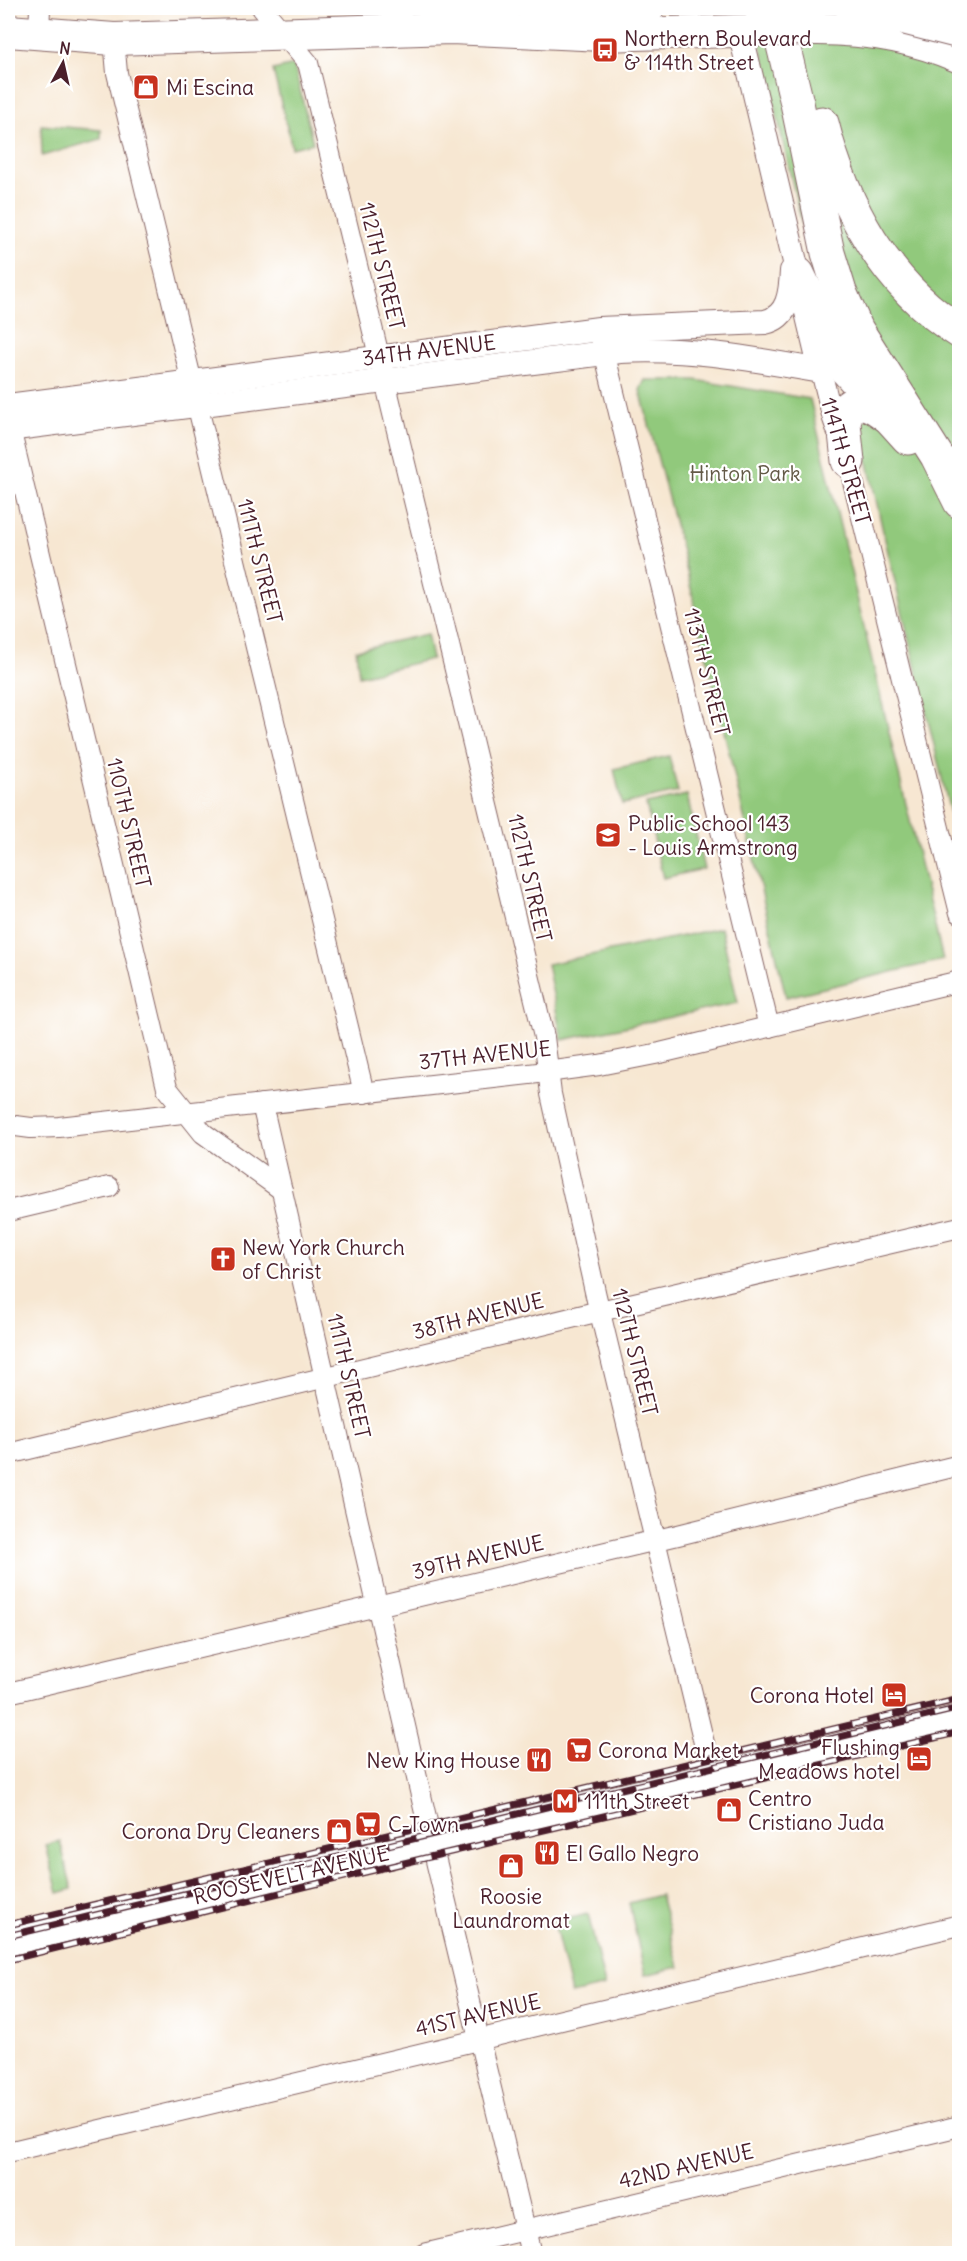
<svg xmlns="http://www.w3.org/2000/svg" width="967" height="2261" viewBox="0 0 967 2261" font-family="Delius,sans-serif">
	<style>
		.green { fill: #91c97c; stroke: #6e7454; stroke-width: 1.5 }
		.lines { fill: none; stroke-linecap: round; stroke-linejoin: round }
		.minor-casing { stroke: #876565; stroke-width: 22 }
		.tertiary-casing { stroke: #876565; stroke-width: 26 }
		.secondary-casing { stroke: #876565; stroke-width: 29 }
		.primary-casing { stroke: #876565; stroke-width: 34 }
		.motorway-casing { stroke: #876565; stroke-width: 35 }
		.minor { stroke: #fff; stroke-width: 20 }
		.tertiary { stroke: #fff; stroke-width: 24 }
		.secondary { stroke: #fff; stroke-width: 27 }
		.primary { stroke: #fff; stroke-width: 32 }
		.motorway { stroke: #fff; stroke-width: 33 }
		.rail-casing { stroke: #4a1f2b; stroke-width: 7 }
		.rail { stroke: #fff; stroke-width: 4.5; stroke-dasharray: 14; stroke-linecap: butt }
		.primary-bridge-casing { stroke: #876565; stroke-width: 34; stroke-linecap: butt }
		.motorway-bridge-casing { stroke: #876565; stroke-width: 35; stroke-linecap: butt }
		.primary-bridge { stroke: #fff; stroke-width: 32 }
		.motorway-bridge { stroke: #fff; stroke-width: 33 }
		.labels { text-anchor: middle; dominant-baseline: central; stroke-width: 4.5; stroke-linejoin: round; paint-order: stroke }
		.poi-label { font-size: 21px; fill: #4a1f2b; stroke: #fff; text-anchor: start }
		.street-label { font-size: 21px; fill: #4a1f2b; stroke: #fff }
		.park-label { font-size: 21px; fill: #635a47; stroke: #fff }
	</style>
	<rect width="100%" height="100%" fill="#fff"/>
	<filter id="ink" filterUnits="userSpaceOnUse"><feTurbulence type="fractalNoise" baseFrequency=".0167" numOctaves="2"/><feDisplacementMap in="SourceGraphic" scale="12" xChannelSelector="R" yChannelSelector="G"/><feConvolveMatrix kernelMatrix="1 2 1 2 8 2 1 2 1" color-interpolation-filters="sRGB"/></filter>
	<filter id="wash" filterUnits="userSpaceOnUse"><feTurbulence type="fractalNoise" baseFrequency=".008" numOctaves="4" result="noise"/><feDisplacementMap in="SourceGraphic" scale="24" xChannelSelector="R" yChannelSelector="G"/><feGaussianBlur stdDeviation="1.35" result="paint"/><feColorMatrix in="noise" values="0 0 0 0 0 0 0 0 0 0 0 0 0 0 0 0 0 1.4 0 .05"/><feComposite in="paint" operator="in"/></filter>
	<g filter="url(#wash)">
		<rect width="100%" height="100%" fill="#f7e7d2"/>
		<g class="green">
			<path d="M752 8H959V850L882 527 861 431 818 294Z"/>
			<path d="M294 65 313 143 292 148 273 70Z"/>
			<path d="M41 125 101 130V139L42 156Z"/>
			<path d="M645 380H695L810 399 943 960 786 997 684 559 640 390Z"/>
			<path d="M427 634 432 659 359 676 356 650Z"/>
			<path d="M669 756 678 792 622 804 614 769Z"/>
			<path d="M687 795 704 869 663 878 646 804Z"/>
			<path d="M721 928 738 1003 562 1040 547 964Z"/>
			<path d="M60 1841 72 1889 58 1893 46 1845Z"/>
			<path d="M660 1895 679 1967 645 1975 629 1903Z"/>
			<path d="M588 1914 605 1986 571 1994 554 1922Z"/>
		</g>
	</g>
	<g filter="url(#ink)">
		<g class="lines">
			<defs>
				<g id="minor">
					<path d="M262 8 308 63 544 1037 551 1094 596 1296 712 1776"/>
					<path d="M39 34 40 8"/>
					<path d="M114 39 117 73 364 1093"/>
					<path d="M601 339 769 1027"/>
					<path d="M821 371 833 419 848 461 960 913"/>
					<path d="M8 420 167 1088 203 1133 282 1190"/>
					<path d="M262 1104 437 1865 531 2254"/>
					<path d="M8 1125 31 1128 59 1127 547 1072 599 1065 660 1053 960 981"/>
					<path d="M8 1211 109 1187"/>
					<path d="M8 1454 600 1311 960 1227"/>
					<path d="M8 1693 678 1535 960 1465"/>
					<path d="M8 2152 960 1925"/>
					<path d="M424 2254 960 2126"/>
				</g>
				<g id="tertiary">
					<path d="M8 406 599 329 765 322C789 317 791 292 792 271"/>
					<path d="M8 429 620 351C690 347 753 359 821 371L740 31"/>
				</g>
				<path id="secondary" d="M8 1942 960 1718"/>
				<g id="primary">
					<path d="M535 17 648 8"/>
					<path d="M809 29C862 28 911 35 960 57"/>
					<path d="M8 31 114 39 451 28 603 35 767 30"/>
				</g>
				<g id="motorway">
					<path d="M774 8 797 103 828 253 840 292 857 330 937 456 960 502"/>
					<path d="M852 8 905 18"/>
					<path d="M942 8 960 51"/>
					<path d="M822 123C843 206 885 285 960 332"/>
					<path d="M798 274 842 365 908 438"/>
					<path d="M848 461 844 423 848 407C861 397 875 407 886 415"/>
				</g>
			</defs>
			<use href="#minor" class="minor-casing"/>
			<use href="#tertiary" class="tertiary-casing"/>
			<use href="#secondary" class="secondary-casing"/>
			<use href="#primary" class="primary-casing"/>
			<use href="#motorway" class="motorway-casing"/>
			<use href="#minor" class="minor"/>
			<use href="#tertiary" class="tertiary"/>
			<use href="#secondary" class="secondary"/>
			<use href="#primary" class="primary"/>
			<use href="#motorway" class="motorway"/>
			<defs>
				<g id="rail">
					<path d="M8 1925 960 1699"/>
					<path d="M8 1936 960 1708"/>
					<path d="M8 1960 332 1880 960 1732"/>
				</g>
			</defs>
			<use href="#rail" class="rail-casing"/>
			<use href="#rail" class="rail"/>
			<defs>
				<path id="primary-bridge" d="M767 30 809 29"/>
				<path id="motorway-bridge" d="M905 18 960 32"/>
			</defs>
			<use href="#primary-bridge" class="primary-bridge-casing"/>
			<use href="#motorway-bridge" class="motorway-bridge-casing"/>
			<use href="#primary-bridge" class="primary-bridge"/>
			<use href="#motorway-bridge" class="motorway-bridge"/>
		</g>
	</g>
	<defs>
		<symbol id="bus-square" viewBox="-11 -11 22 22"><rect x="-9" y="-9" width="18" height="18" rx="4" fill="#c8321e" stroke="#fff"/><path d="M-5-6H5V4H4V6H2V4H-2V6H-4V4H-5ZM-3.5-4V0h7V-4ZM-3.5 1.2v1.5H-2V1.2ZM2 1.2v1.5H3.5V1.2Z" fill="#fff"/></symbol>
		<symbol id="shop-square" viewBox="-11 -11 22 22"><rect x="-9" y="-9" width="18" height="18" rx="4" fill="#c8321e" stroke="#fff"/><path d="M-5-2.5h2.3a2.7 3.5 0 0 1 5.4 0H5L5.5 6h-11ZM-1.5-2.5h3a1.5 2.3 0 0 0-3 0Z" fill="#fff"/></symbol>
		<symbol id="school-square" viewBox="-11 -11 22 22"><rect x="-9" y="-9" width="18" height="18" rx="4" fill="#c8321e" stroke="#fff"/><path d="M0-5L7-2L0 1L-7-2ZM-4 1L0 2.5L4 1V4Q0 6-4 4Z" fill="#fff"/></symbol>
		<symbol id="church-square" viewBox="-11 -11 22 22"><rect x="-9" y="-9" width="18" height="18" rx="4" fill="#c8321e" stroke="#fff"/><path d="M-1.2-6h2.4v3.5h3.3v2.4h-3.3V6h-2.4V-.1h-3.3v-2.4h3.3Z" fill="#fff"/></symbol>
		<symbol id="hotel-square" viewBox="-11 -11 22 22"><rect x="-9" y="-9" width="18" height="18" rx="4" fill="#c8321e" stroke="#fff"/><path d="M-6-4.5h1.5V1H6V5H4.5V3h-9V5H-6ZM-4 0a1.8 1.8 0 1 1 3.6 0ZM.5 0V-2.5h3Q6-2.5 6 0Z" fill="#fff"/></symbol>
		<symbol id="supermarket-square" viewBox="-11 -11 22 22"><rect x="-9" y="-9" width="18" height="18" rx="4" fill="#c8321e" stroke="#fff"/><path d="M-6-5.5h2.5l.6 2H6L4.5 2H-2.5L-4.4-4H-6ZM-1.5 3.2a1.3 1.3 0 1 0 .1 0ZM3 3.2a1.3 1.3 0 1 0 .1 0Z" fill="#fff"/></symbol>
		<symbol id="restaurant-square" viewBox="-11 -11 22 22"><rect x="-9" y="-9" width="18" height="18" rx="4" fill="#c8321e" stroke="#fff"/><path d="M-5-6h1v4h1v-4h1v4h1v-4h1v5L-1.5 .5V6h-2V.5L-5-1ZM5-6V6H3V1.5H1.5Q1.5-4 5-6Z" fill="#fff"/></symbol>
		<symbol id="metro-square" viewBox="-11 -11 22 22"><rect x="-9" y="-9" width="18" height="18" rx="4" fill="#c8321e" stroke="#fff"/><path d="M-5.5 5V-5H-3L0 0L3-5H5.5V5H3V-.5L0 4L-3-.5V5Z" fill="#fff"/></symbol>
	</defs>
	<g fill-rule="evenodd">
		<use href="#bus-square" x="590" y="35" width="30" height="30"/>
		<use href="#shop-square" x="131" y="72" width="30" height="30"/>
		<use href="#school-square" x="593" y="820" width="30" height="30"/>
		<use href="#church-square" x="208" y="1244" width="30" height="30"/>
		<use href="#hotel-square" x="879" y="1680" width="30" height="30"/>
		<use href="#supermarket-square" x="564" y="1735" width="30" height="30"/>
		<use href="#hotel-square" x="904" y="1744" width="30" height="30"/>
		<use href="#restaurant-square" x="524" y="1745" width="30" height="30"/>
		<use href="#metro-square" x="550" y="1786" width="30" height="30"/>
		<use href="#shop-square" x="714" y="1795" width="30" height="30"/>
		<use href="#supermarket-square" x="353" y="1809" width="30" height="30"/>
		<use href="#shop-square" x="324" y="1816" width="30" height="30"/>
		<use href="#restaurant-square" x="532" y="1838" width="30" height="30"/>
		<use href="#shop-square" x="496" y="1851" width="30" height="30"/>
	</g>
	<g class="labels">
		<g class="poi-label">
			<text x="624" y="38">Northern Boulevard<tspan x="624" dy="24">&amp; 114th Street</tspan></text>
			<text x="166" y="87">Mi Escina</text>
			<text x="628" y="823">Public School 143<tspan x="628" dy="24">- Louis Armstrong</tspan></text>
			<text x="242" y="1247">New York Church<tspan x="242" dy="24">of Christ</tspan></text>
			<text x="874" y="1695" text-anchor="end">Corona Hotel</text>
			<text x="900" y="1747" text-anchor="end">Flushing<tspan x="900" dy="24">Meadows hotel</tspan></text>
			<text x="598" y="1750">Corona Market</text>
			<text x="520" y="1760" text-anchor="end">New King House</text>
			<text x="748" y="1798">Centro<tspan x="748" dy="24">Cristiano Juda</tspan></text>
			<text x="584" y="1801">111th Street</text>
			<text x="388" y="1824">C-Town</text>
			<text x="320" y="1831" text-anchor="end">Corona Dry Cleaners</text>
			<text x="566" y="1853">El Gallo Negro</text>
			<text x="511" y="1896" text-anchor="middle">Roosie<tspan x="511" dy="24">Laundromat</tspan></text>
		</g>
		<g class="street-label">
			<text transform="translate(382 266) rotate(76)">112TH STREET</text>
			<text transform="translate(429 350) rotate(-7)">34TH AVENUE</text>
			<text transform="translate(846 461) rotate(74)">114TH STREET</text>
			<text transform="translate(260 561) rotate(76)">111TH STREET</text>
			<text transform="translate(707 672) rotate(76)">113TH STREET</text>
			<text transform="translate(129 823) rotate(77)">110TH STREET</text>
			<text transform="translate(530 878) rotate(77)">112TH STREET</text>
			<text transform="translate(485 1055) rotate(-6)">37TH AVENUE</text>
			<text transform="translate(478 1316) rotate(-14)">38TH AVENUE</text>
			<text transform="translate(635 1352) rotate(76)">112TH STREET</text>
			<text transform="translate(349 1376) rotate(77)">111TH STREET</text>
			<text transform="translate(478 1557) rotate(-13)">39TH AVENUE</text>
			<text transform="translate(291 1875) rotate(-13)">ROOSEVELT AVENUE</text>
			<text transform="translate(478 2015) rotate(-13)">41ST AVENUE</text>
			<text transform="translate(686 2166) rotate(-13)">42ND AVENUE</text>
		</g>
		<g class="park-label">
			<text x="745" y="473">Hinton Park</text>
		</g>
	</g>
	<rect width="967" height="2261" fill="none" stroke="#fff" stroke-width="30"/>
	<g transform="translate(63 63) rotate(8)" stroke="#ffffff" stroke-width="4.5" paint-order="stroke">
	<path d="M0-4.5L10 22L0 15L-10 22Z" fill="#4a1f2b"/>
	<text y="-9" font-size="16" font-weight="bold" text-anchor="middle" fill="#4a1f2b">N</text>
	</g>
</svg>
